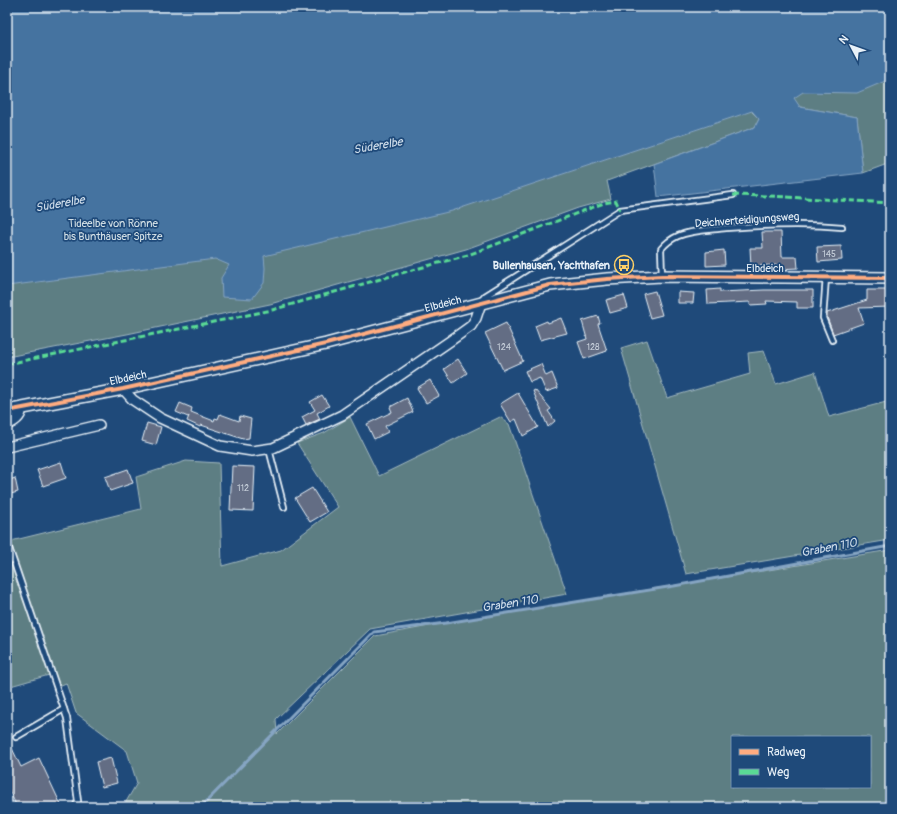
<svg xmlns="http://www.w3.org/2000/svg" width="897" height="814" viewBox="0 0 897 814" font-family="Pangolin,sans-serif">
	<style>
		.green { fill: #5d7e83; stroke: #a2b8be; fill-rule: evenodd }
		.water { fill: #4573a0; stroke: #86a5c3 }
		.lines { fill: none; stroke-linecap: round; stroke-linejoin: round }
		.stream { stroke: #86a5c3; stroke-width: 3 }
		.building { fill: #646d84; stroke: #e8f1f8 }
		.service-casing { stroke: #e8f1f8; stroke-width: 8 }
		.minor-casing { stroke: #e8f1f8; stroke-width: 12 }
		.tertiary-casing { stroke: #e8f1f8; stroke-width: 14 }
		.service { stroke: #1f4a7a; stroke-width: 4.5 }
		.minor { stroke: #1f4a7a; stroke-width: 9 }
		.tertiary { stroke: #1f4a7a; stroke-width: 11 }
		.quiet { stroke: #5adb95; stroke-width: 3; stroke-dasharray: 6 3; stroke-linecap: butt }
		.cycleway-casing { stroke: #1f4a7a; stroke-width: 6 }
		.cycleway { stroke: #ffac80; stroke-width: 4 }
		.labels { text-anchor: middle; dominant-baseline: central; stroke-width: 3.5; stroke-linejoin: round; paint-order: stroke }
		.number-label { font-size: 9px; fill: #c7d0db }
		.street-label { font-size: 11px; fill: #e8f1f8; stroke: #1f4a7a }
		.park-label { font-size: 11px; fill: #d3e0e6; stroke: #1f4a7a }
		.poi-label { font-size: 11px; font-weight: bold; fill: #e8f1f8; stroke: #1f4a7a; text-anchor: end }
		.water-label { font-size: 12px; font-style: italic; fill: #d0deeb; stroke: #1f4a7a }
	</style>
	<rect width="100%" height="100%" fill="#1f4a7a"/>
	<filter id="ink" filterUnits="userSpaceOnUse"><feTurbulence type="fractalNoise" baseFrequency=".025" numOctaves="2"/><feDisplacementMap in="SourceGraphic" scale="8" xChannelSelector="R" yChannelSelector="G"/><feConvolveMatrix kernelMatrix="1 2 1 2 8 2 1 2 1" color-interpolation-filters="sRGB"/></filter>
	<g filter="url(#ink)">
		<g class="green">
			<path d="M890 7V163L863 173 857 117 800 107 752 112 759 119 755 127 607 181 611 199 578 208 466 249 270 304 127 334 7 357V139Z"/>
			<path d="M647 340 667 398 750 374 748 353 764 351 776 384 815 372 829 417 890 401V540L686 574 621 348Z"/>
			<path d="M350 417 379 476 500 417 509 424 567 594 370 629 276 719 277 734 375 636 446 623 890 550V807H123L137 783 127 751 76 713 66 683 54 688 49 675 7 687V542L141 509 136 477 186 461 219 463 222 566 281 550 338 507 297 443 324 433ZM732 737H870V787H732Z"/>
		</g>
		<path class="water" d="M7 7H890V79L857 93 803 92 794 98 800 107 857 117 863 173 658 197 654 164 755 127 759 119 752 111 452 211 264 256 265 268 264 283 252 299 222 297 221 278 229 265 215 259 7 286Z"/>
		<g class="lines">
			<path class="stream" d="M201 807 374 632 446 623 674 586 890 546"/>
		</g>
		<g class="building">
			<path d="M762 232H781L782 257H797L798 268 779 269V265L751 266 750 248H763Z"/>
			<path d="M841 246 842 260 818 262 817 247Z"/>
			<path d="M724 250 725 265 706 266V252Z"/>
			<path d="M720 289V292L764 290H813V308H797V302L766 301 767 304 750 305V302L708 304 707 290Z"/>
			<path d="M867 290H890V307L859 308 864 323 833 334 827 317V313L867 300Z"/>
			<path d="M655 291 662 315 650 318 643 294Z"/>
			<path d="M678 292 694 293 693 303H678Z"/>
			<path d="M624 295 628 308 610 313 606 300Z"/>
			<path d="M598 316 600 323 598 324 607 351 584 359 578 342 587 339 582 321Z"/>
			<path d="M561 318 567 333 540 340 535 326 547 321 548 323Z"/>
			<path d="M506 323 523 361 503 370 485 333Z"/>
			<path d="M458 359 467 373 453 383 444 369Z"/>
			<path d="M541 364 546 376 552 373 558 388 546 392 540 378 530 382 525 371Z"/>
			<path d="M430 380 439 396 426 403 417 388Z"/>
			<path d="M535 390 551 409 548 411 555 421 548 427 533 391Z"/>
			<path d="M518 393 538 427 523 436 516 419 511 422 500 404Z"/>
			<path d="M322 395 329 406 317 413 320 419 306 425 302 417 315 410 310 402Z"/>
			<path d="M407 398 413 412 385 426 388 432 374 439 367 424 392 412 390 407Z"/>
			<path d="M180 403 192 408 191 412 214 421 215 418 218 419 220 414 239 421 240 416 251 419 249 438 243 439 201 425 200 427 187 421 189 416 188 417 176 412Z"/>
			<path d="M147 423 161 427 156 445 142 441Z"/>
			<path d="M61 462 66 478 43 486 37 470Z"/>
			<path d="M232 466 255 467 253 511 230 510Z"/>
			<path d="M128 469 133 483 110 491 105 477Z"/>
			<path d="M15 478 18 492 7 495V481Z"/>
			<path d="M312 488 327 512 310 522 295 498Z"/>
			<path d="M7 738 21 767 39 758 62 807H17L7 786Z"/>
			<path d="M111 758 117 783 102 787 96 762Z"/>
		</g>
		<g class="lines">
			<defs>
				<g id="service">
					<path d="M662 276 661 249C666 243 671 239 678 236 692 230 710 230 726 228 764 225 804 223 842 227"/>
					<path d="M826 277 823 318 832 340"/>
					<path d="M481 301 485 296 504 284 620 210 733 195"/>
					<path d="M269 449 284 507"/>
					<path d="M7 542 67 718 77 794 78 801 75 807"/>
					<path d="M16 737 64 709"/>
				</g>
				<g id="minor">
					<path d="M123 389 133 400 160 418 220 446 252 451 273 448 342 415 450 341 471 326 476 318 481 303"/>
					<path d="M7 425C14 422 22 417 21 409"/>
					<path d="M7 447 99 425"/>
				</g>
				<path id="tertiary" d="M7 411 123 389 326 344 550 285 607 279 662 276 890 278"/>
			</defs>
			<use href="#service" class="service-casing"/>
			<use href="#minor" class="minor-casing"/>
			<use href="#tertiary" class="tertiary-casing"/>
			<use href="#service" class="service"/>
			<use href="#minor" class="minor"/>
			<use href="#tertiary" class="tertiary"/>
			<g class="quiet">
				<path d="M733 195 769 196 890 203"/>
				<path d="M7 364 272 310 405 272 468 255 604 203 616 201 620 210"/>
			</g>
			<defs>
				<path id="cycleway" d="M7 411 123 389 326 344 550 285 607 279 662 276 890 278"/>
			</defs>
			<use href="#cycleway" class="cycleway-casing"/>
			<use href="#cycleway" class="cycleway"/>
		</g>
	</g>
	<defs>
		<symbol id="bus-ring" viewBox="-11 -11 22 22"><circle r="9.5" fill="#1f4a7a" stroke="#ffd166" stroke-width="1.5"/><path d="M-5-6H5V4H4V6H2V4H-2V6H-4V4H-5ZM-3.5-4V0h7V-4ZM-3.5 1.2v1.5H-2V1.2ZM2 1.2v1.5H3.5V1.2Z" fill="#ffd166"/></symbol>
	</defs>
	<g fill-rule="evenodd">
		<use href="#bus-ring" x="613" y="254" width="22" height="22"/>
	</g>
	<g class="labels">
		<g class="number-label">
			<text x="829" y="254">145</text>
			<text x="504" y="347">124</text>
			<text x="593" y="347">128</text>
			<text x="243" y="488">112</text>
		</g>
		<g class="street-label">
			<text transform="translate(747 220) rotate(-4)">Deichverteidigungsweg</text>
			<text x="765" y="268">Elbdeich</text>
			<text transform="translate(443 304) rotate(-15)">Elbdeich</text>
			<text transform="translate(128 378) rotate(-12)">Elbdeich</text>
		</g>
		<g class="park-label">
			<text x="113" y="223">Tideelbe von Rönne<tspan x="113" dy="13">bis Bunthäuser Spitze</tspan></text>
		</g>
		<g class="poi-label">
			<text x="610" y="265">Bullenhausen, Yachthafen</text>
		</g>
		<g class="water-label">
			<text transform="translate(378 146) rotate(-10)">Süderelbe</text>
			<text transform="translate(60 204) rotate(-10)">Süderelbe</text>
			<text transform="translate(829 548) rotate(-11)">Graben 110</text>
			<text transform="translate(510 604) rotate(-9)">Graben 110</text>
		</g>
	</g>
	<rect width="897" height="814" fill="none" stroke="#1f4a7a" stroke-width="24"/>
	<rect x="12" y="12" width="873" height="790" fill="none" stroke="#e8f1f8" stroke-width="1.5" filter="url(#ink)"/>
	<rect x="731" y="736" width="140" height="52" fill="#1f4a7a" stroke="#6f8dac"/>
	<rect x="739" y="749" width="20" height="6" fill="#ffac80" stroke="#6f8dac"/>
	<text x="767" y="756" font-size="12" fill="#e8f1f8">Radweg</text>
	<rect x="739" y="769" width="20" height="6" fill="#5adb95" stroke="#6f8dac"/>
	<text x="767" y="776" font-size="12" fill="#e8f1f8">Weg</text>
	<g transform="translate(851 46) rotate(311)" stroke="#1f4a7a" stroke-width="3" paint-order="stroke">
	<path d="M0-3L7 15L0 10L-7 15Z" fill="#e8f1f8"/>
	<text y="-6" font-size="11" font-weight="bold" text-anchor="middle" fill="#e8f1f8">N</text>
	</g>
</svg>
